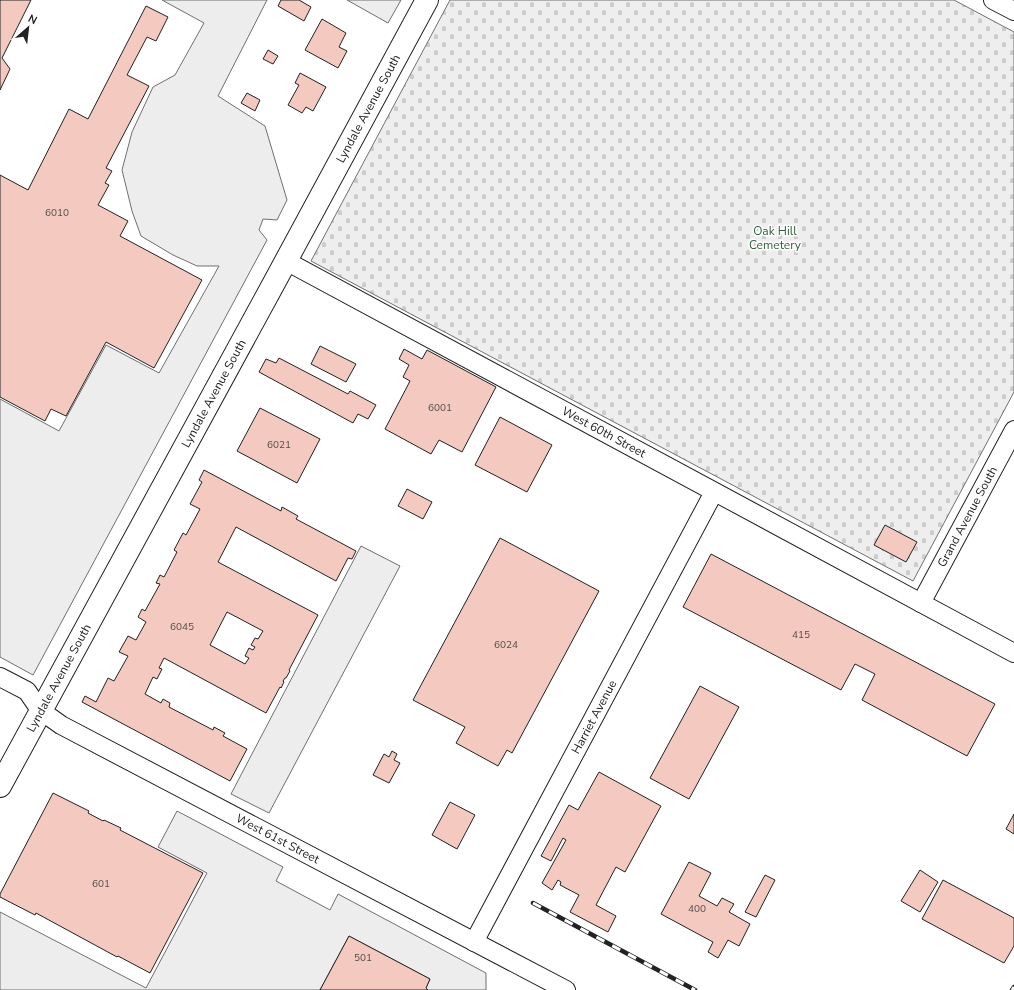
<svg xmlns="http://www.w3.org/2000/svg" width="1014" height="990" viewBox="0 0 1014 990" font-family="'Nunito Sans',sans-serif">
	<style>
		.cemetery { fill: url(#cemetery-stones); stroke: #6f6f6f }
		.parking { fill: #ededed; stroke: #6f6f6f }
		.building { fill: #f3c9c0; stroke: #222; fill-rule: evenodd }
		.lines { fill: none; stroke-linecap: round; stroke-linejoin: round }
		.minor-casing { stroke: #222; stroke-width: 20 }
		.major-casing { stroke: #222; stroke-width: 24 }
		.minor { stroke: #fff; stroke-width: 18 }
		.major { stroke: #fff; stroke-width: 22 }
		.rail-casing { stroke: #222; stroke-width: 4.5 }
		.rail { stroke: #fff; stroke-width: 3; stroke-dasharray: 9; stroke-linecap: butt }
		.labels { text-anchor: middle; dominant-baseline: central; stroke-width: 3; stroke-linejoin: round; paint-order: stroke }
		.number-label { font-size: 10px; fill: #564c4a }
		.street-label { font-size: 12px; fill: #222; stroke: #fff }
		.park-label { font-size: 12px; fill: #2f5e38; stroke: #fff }
	</style>
	<defs>
		<pattern id="cemetery-stones" width="16" height="16" patternUnits="userSpaceOnUse"><rect width="16" height="16" fill="#eee"/><path d="M2 7V4a2 2 0 0 1 4 0v3zM10 15v-3a2 2 0 0 1 4 0v3z" fill="#ccc"/></pattern>
	</defs>
	<rect width="100%" height="100%" fill="#fff"/>
	<path class="cemetery" d="M450 0H954L1014 32V392L913 581 311 261Z"/>
	<g class="parking">
		<path d="M162 0H267L218 96 265 126 287 200 277 220 263 219 259 230 267 240 33 675 0 657V399L59 431 106 345 159 373 219 266H197L173 255 141 236 132 211 122 170 132 132 153 87 175 75 204 23Z"/>
		<path d="M347 0H401L388 23Z"/>
		<path d="M361 546 400 566 269 813 231 794Z"/>
		<path d="M177 811 283 867 276 881 330 910 338 894 486 973V990H428L426 988 430 979 349 936 320 990H0V912L146 988 207 873 158 847Z"/>
	</g>
	<g class="building">
		<path d="M0 0H31L2 58 10 69 0 90Z"/>
		<path d="M281 0H299L311 7 304 21 278 6Z"/>
		<path d="M146 6 168 17 156 41 147 37 127 75 149 86 106 168 112 171 105 183 109 185 98 205 128 221 120 236 202 280 154 368 106 342 66 416 51 409 45 421 0 397V175L28 190 69 109 88 119Z"/>
		<path d="M322 19 346 33 339 47 347 51 338 68 305 50Z"/>
		<path d="M268 50 278 56 273 64 263 59Z"/>
		<path d="M300 73 326 87 313 111 306 107 302 113 288 105 299 85 295 83Z"/>
		<path d="M247 93 260 100 255 111 241 103Z"/>
		<path d="M320 346 356 364 346 382 311 364Z"/>
		<path d="M404 349 422 359 427 350 496 387 462 452 439 440 431 454 385 429 410 381 403 377 409 365 399 359Z"/>
		<path d="M279 358 348 394 350 391 376 405 368 419 358 414 353 423 259 372 266 359 276 363Z"/>
		<path d="M260 408 320 439 297 483 237 451Z"/>
		<path d="M500 417 552 445 527 492 475 465Z"/>
		<path d="M204 470 281 511 282 507 298 516 296 519 356 551 352 559 348 558 336 581 236 527 218 562 318 615 289 670 290 671 286 678H285L283 681 284 682 281 688 280 687 266 713 164 658 159 668 162 669 157 679 153 677 145 694 161 703 163 699 170 703 169 707 213 730 214 727 225 733 223 736 247 749 230 781 82 702 85 696 96 702 108 678 114 681 128 656 119 652 128 636 136 640 146 622 138 617 142 609 145 611 160 584 156 583 160 575 164 577 177 552 174 550 183 533 186 535 200 509 190 504 202 482 199 480ZM227 612 263 631 258 639 255 638 251 645 255 647 253 650 249 648 245 656 249 658 245 664 210 645Z"/>
		<path d="M407 489 432 502 423 519 398 506Z"/>
		<path d="M885 525 917 542 906 562 874 545Z"/>
		<path d="M500 538 599 591 512 753 507 750 498 766 456 743 465 727 413 700Z"/>
		<path d="M711 554 995 704 967 756 862 700 875 674 855 664 841 690 683 607Z"/>
		<path d="M700 686 739 707 689 799 650 778Z"/>
		<path d="M392 751 397 754 394 760 400 763 389 783 373 775 384 754 389 757Z"/>
		<path d="M599 772 661 806 625 872 616 867 596 905 616 916 608 932 570 912 579 895 560 885 561 882 558 880 552 890 542 883 566 840 563 838 551 861 541 856 569 805 578 810Z"/>
		<path d="M53 793 89 811 88 813 103 821 104 820 121 828 120 830 203 873 150 973 118 956 117 957 36 913 35 915 0 897V894Z"/>
		<path d="M450 802 475 815 457 849 432 835Z"/>
		<path d="M1014 814V834L1006 829Z"/>
		<path d="M689 862 711 873 699 896 717 906 722 898 734 904 729 912 750 924 739 946 728 940 718 958 708 952 713 942 661 914Z"/>
		<path d="M920 870 938 882 920 912 901 901Z"/>
		<path d="M765 875 775 880 756 917 745 912Z"/>
		<path d="M943 880 1014 918V946L1004 963 922 919Z"/>
		<path d="M349 936 430 979 426 988 428 990H320Z"/>
	</g>
	<g class="lines">
		<defs>
			<g id="minor">
				<path d="M993 0 1014 11"/>
				<path id="s1" d="M286 261 1014 653"/>
				<path id="s2" d="M921 603 1014 430"/>
				<path id="s3" d="M0 677 27 691 40 710 61 725 566 990"/>
				<path id="s4" d="M474 942 714 492"/>
			</g>
			<g id="major">
				<path id="s5" d="M0 786 274 283 427 0"/>
			</g>
		</defs>
		<use href="#minor" class="minor-casing"/>
		<use href="#major" class="major-casing"/>
		<use href="#minor" class="minor"/>
		<use href="#major" class="major"/>
		<defs>
			<g id="rail">
				<path d="M533 903 695 990"/>
				<path d="M1012 990 1014 987"/>
			</g>
		</defs>
		<use href="#rail" class="rail-casing"/>
		<use href="#rail" class="rail"/>
	</g>
	<g class="labels">
		<g class="number-label">
			<text x="57" y="213">6010</text>
			<text x="440" y="408">6001</text>
			<text x="279" y="445">6021</text>
			<text x="182" y="627">6045</text>
			<text x="801" y="635">415</text>
			<text x="506" y="645">6024</text>
			<text x="101" y="884">601</text>
			<text x="697" y="909">400</text>
			<text x="363" y="958">501</text>
		</g>
		<g class="street-label">
			<text stroke="none"><textPath href="#s5" startOffset="771">Lyndale Avenue South</textPath></text>
			<text stroke="none"><textPath href="#s5" startOffset="447">Lyndale Avenue South</textPath></text>
			<text stroke="none"><textPath href="#s1" startOffset="361">West 60th Street</textPath></text>
			<text stroke="none"><textPath href="#s2" startOffset="98">Grand Avenue South</textPath></text>
			<text stroke="none"><textPath href="#s5" startOffset="123">Lyndale Avenue South</textPath></text>
			<text stroke="none"><textPath href="#s4" startOffset="255">Harriet Avenue</textPath></text>
			<text stroke="none"><textPath href="#s3" startOffset="324">West 61st Street</textPath></text>
		</g>
		<g class="park-label">
			<text x="775" y="231">Oak Hill<tspan x="775" dy="14">Cemetery</tspan></text>
		</g>
	</g>
	<g transform="translate(28 28) rotate(28)" stroke="#ffffff" stroke-width="3" paint-order="stroke">
	<path d="M0-3L7 15L0 10L-7 15Z" fill="#222222"/>
	<text y="-6" font-size="11" font-weight="bold" text-anchor="middle" fill="#222222">N</text>
	</g>
</svg>
